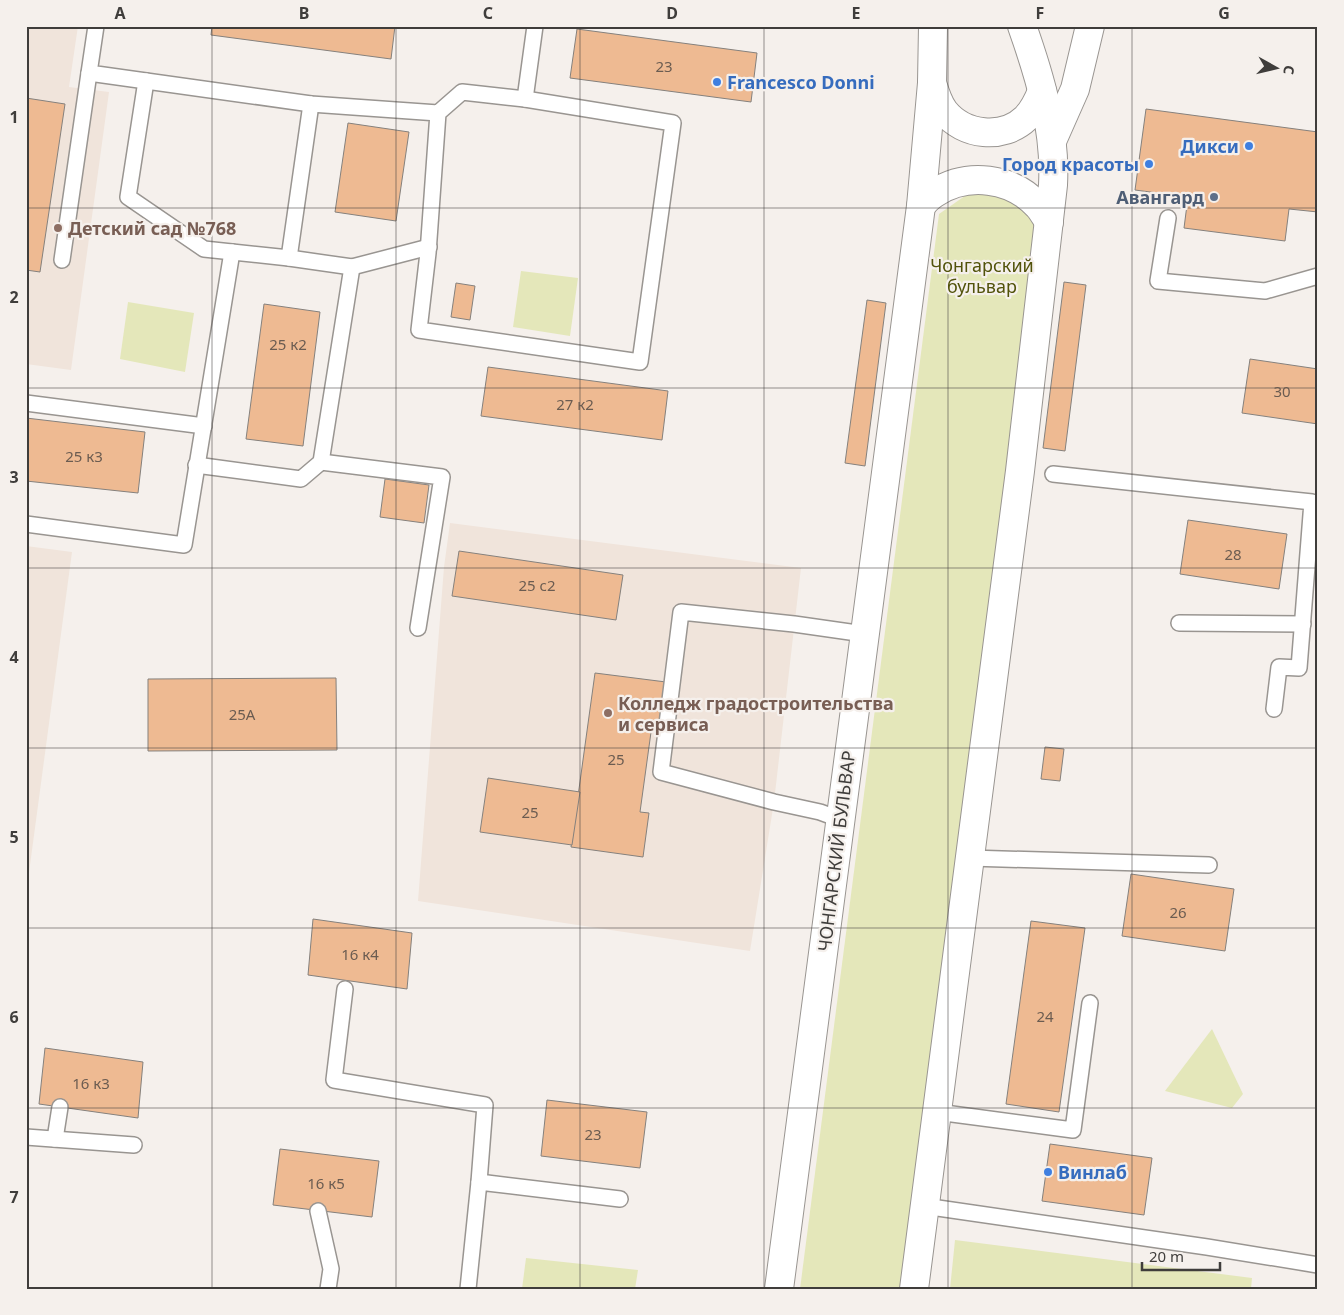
<svg xmlns="http://www.w3.org/2000/svg" width="1344" height="1315" viewBox="0 0 1344 1315" font-family="'Noto Sans',sans-serif">
	<style>
		.built { fill: #f0e4db }
		.green { fill: #e4e7ba }
		.building { fill: #eeba92; stroke: #85817d }
		.lines { fill: none; stroke-linecap: round; stroke-linejoin: round }
		.service-casing { stroke: #999591; stroke-width: 18 }
		.minor-casing { stroke: #999591; stroke-width: 30 }
		.tertiary-casing { stroke: #999591; stroke-width: 30 }
		.secondary-casing { stroke: #999591; stroke-width: 30 }
		.service { stroke: #fff; stroke-width: 15 }
		.minor { stroke: #fff; stroke-width: 28 }
		.tertiary { stroke: #fff; stroke-width: 28 }
		.secondary { stroke: #fff; stroke-width: 28 }
		.grid { fill: none; stroke: #3f3d3b; stroke-width: 1; stroke-opacity: 0.55 }
		.shop-dot { fill: #3f7fe0; stroke: #f5f0ec; stroke-width: 2 }
		.service-dot { fill: #5c6f8a; stroke: #f5f0ec; stroke-width: 2 }
		.education-dot { fill: #8d6e63; stroke: #f5f0ec; stroke-width: 2 }
		.labels { text-anchor: middle; dominant-baseline: central; stroke-width: 4.5; stroke-linejoin: round; paint-order: stroke }
		.number-label { font-size: 15px; fill: #6b5c51 }
		.shop-label { font-size: 18px; font-weight: bold; fill: #366cbe; stroke: #f5f0ec; text-anchor: start }
		.service-label { font-size: 18px; font-weight: bold; fill: #4e5e75; stroke: #f5f0ec; text-anchor: end }
		.education-label { font-size: 18px; font-weight: bold; fill: #785e54; stroke: #f5f0ec; text-anchor: start }
		.park-label { font-size: 18px; fill: #52530b; stroke: #f5f0ec }
		.street-label { font-size: 18px; fill: #3f3d3b; stroke: #f5f0ec }
		.neatline { fill: none; stroke: #3f3d3b; stroke-width: 2 }
		.grid-label { font-size: 16px; text-anchor: middle; font-weight: bold; fill: #3f3d3b }
	</style>
	<rect width="100%" height="100%" fill="#f5f0ec"/>
	<g class="built">
		<path d="M26 26H78L69 87 109 92 71 370 26 364Z"/>
		<path d="M450 523 801 568 774 802 750 951 418 901 444 567Z"/>
		<path d="M26 546 72 552 26 895Z"/>
	</g>
	<g class="green">
		<path d="M972 191 1015 197 1041 227 902 1289H800L939 214Z"/>
		<path d="M521 271 578 278 570 336 513 327Z"/>
		<path d="M128 302 194 313 185 372 120 359Z"/>
		<path d="M1212 1029 1243 1094 1232 1108 1165 1091Z"/>
		<path d="M955 1240 1252 1278 1251 1289H950Z"/>
		<path d="M526 1258 638 1270 635 1289H522Z"/>
	</g>
	<g class="building">
		<path d="M212 26H395L391 59 211 35Z"/>
		<path d="M577 29 757 53 751 102 570 78Z"/>
		<path d="M26 98 65 104 40 272 26 270Z"/>
		<path d="M1146 109 1318 132V212L1289 209 1285 241 1184 228 1188 197 1135 190Z"/>
		<path d="M348 123 409 132 396 221 335 212Z"/>
		<path d="M1064 282 1086 285 1065 451 1043 448Z"/>
		<path d="M456 283 475 286 470 320 451 317Z"/>
		<path d="M867 300 886 303 865 466 845 463Z"/>
		<path d="M264 304 320 312 303 446 246 439Z"/>
		<path d="M1250 359 1318 369V424L1242 413Z"/>
		<path d="M488 367 668 391 662 440 481 416Z"/>
		<path d="M26 418 145 432 138 493 26 481Z"/>
		<path d="M385 479 429 485 424 523 380 517Z"/>
		<path d="M1188 520 1287 534 1279 589 1180 574Z"/>
		<path d="M459 551 623 575 616 620 452 596Z"/>
		<path d="M595 673 666 682 660 726 652 725 640 812 649 813 643 857 571 847Z"/>
		<path d="M336 678 337 750 148 751V679Z"/>
		<path d="M1045 747 1064 749 1060 781 1041 779Z"/>
		<path d="M488 778 580 792 572 845 480 832Z"/>
		<path d="M1131 874 1234 889 1225 951 1122 936Z"/>
		<path d="M313 919 412 933 407 989 308 975Z"/>
		<path d="M1031 921 1085 928 1059 1112 1006 1104Z"/>
		<path d="M45 1048 143 1062 138 1118 39 1104Z"/>
		<path d="M547 1100 647 1112 640 1168 541 1156Z"/>
		<path d="M1050 1144 1152 1158 1144 1215 1042 1201Z"/>
		<path d="M280 1149 379 1161 372 1217 273 1205Z"/>
	</g>
	<g class="lines">
		<defs>
			<g id="service">
				<path d="M96 26 89 73 311 104 438 113 462 92 525 99 673 123 640 362 419 330 428 253 438 113"/>
				<path d="M146 81 128 197 204 249 289 258 311 104"/>
				<path d="M525 99 535 26"/>
				<path d="M1168 218 1158 281 1265 291 1318 276"/>
				<path d="M62 260 89 73"/>
				<path d="M352 267 429 247"/>
				<path d="M26 403 204 426"/>
				<path d="M321 462 442 477 418 628"/>
				<path d="M196 465 301 479 321 462 352 267 289 258"/>
				<path d="M1053 474 1312 502 1299 668 1279 667 1274 709"/>
				<path d="M26 524 184 545 232 252"/>
				<path d="M1179 623 1303 624"/>
				<path d="M839 819 820 812 774 802 661 772 681 612 794 624 864 634"/>
				<path d="M970 858 1209 865"/>
				<path d="M345 989 334 1080 485 1105 479 1182"/>
				<path d="M937 1112 1073 1130 1090 1003"/>
				<path d="M26 1137 134 1145"/>
				<path d="M55 1139 60 1107"/>
				<path d="M924 1206 1207 1247 1318 1265"/>
				<path d="M318 1211 331 1269 328 1289"/>
				<path d="M468 1289 479 1182 620 1199"/>
			</g>
			<g id="minor">
				<path d="M932 83C935 93 938 103 944 111 964 136 1003 140 1026 118 1034 110 1038 101 1042 91"/>
				<path d="M921 206C925 201 930 196 935 193 967 172 1012 177 1038 206 1042 210 1045 216 1049 222"/>
			</g>
			<path id="tertiary" d="M1052 141 1075 89 1090 26"/>
			<g id="secondary">
				<path d="M779 1289 921 206 932 83 933 26"/>
				<path d="M914 1289 1020 471 1053 185C1056 130 1040 77 1022 26"/>
			</g>
		</defs>
		<use href="#service" class="service-casing"/>
		<use href="#minor" class="minor-casing"/>
		<use href="#tertiary" class="tertiary-casing"/>
		<use href="#secondary" class="secondary-casing"/>
		<use href="#service" class="service"/>
		<use href="#minor" class="minor"/>
		<use href="#tertiary" class="tertiary"/>
		<use href="#secondary" class="secondary"/>
	</g>
	<path class="grid" d="M212 26V1289M396 26V1289M580 26V1289M764 26V1289M948 26V1289M1132 26V1289M26 208H1318M26 388H1318M26 568H1318M26 748H1318M26 928H1318M26 1108H1318"/>
	<g class="shop-dot">
		<circle cx="717" cy="82" r="5"/>
		<circle cx="1249" cy="146" r="5"/>
		<circle cx="1149" cy="164" r="5"/>
		<circle cx="1048" cy="1172" r="5"/>
	</g>
	<circle class="service-dot" cx="1214" cy="197" r="5"/>
	<g class="education-dot">
		<circle cx="58" cy="228" r="5"/>
		<circle cx="608" cy="713" r="5"/>
	</g>
	<g class="labels">
		<g class="number-label">
			<text x="664" y="66">23</text>
			<text x="288" y="344">25 к2</text>
			<text x="1282" y="391">30</text>
			<text x="575" y="404">27 к2</text>
			<text x="84" y="456">25 к3</text>
			<text x="1233" y="554">28</text>
			<text x="537" y="585">25 с2</text>
			<text x="242" y="714">25А</text>
			<text x="616" y="759">25</text>
			<text x="530" y="812">25</text>
			<text x="1178" y="912">26</text>
			<text x="360" y="954">16 к4</text>
			<text x="1045" y="1016">24</text>
			<text x="91" y="1083">16 к3</text>
			<text x="593" y="1134">23</text>
			<text x="326" y="1183">16 к5</text>
		</g>
		<g class="shop-label">
			<text x="727" y="82">Francesco Donni</text>
			<text x="1239" y="146" text-anchor="end">Дикси</text>
			<text x="1139" y="164" text-anchor="end">Город красоты</text>
			<text x="1058" y="1172">Винлаб</text>
		</g>
		<g class="service-label">
			<text x="1204" y="197">Авангард</text>
		</g>
		<g class="education-label">
			<text x="68" y="228">Детский сад №768</text>
			<text x="618" y="703">Колледж градостроительства<tspan x="618" dy="21">и сервиса</tspan></text>
		</g>
		<g class="park-label">
			<text x="982" y="265">Чонгарский<tspan x="982" dy="21">бульвар</tspan></text>
		</g>
		<g class="street-label">
			<text transform="translate(836 851) rotate(-83)">ЧОНГАРСКИЙ БУЛЬВАР</text>
		</g>
	</g>
	<rect width="1344" height="1315" fill="none" stroke="#f5f0ec" stroke-width="55"/>
	<g transform="translate(1276 68) rotate(98)" stroke="#f5f0ec" stroke-width="4" paint-order="stroke">
	<path d="M0-4L9 19L0 12L-9 19Z" fill="#3f3d3b"/>
	<text y="-8" font-size="14" font-weight="bold" text-anchor="middle" fill="#3f3d3b">С</text>
	</g>
	<path d="M1142 1262v8h78v-8" fill="none" stroke="#3f3d3b" stroke-width="2.5"/>
	<text x="1149" y="1262" font-size="15" fill="#3f3d3b" stroke="#f5f0ec" stroke-width="4" paint-order="stroke">20 m</text>
	<rect x="28" y="28" width="1288" height="1260" class="neatline"/>
	<g class="grid-label">
		<text x="120" y="19">A</text>
		<text x="304" y="19">B</text>
		<text x="488" y="19">C</text>
		<text x="672" y="19">D</text>
		<text x="856" y="19">E</text>
		<text x="1040" y="19">F</text>
		<text x="1224" y="19">G</text>
		<text x="14" y="123">1</text>
		<text x="14" y="303">2</text>
		<text x="14" y="483">3</text>
		<text x="14" y="663">4</text>
		<text x="14" y="843">5</text>
		<text x="14" y="1023">6</text>
		<text x="14" y="1203">7</text>
	</g>
</svg>
